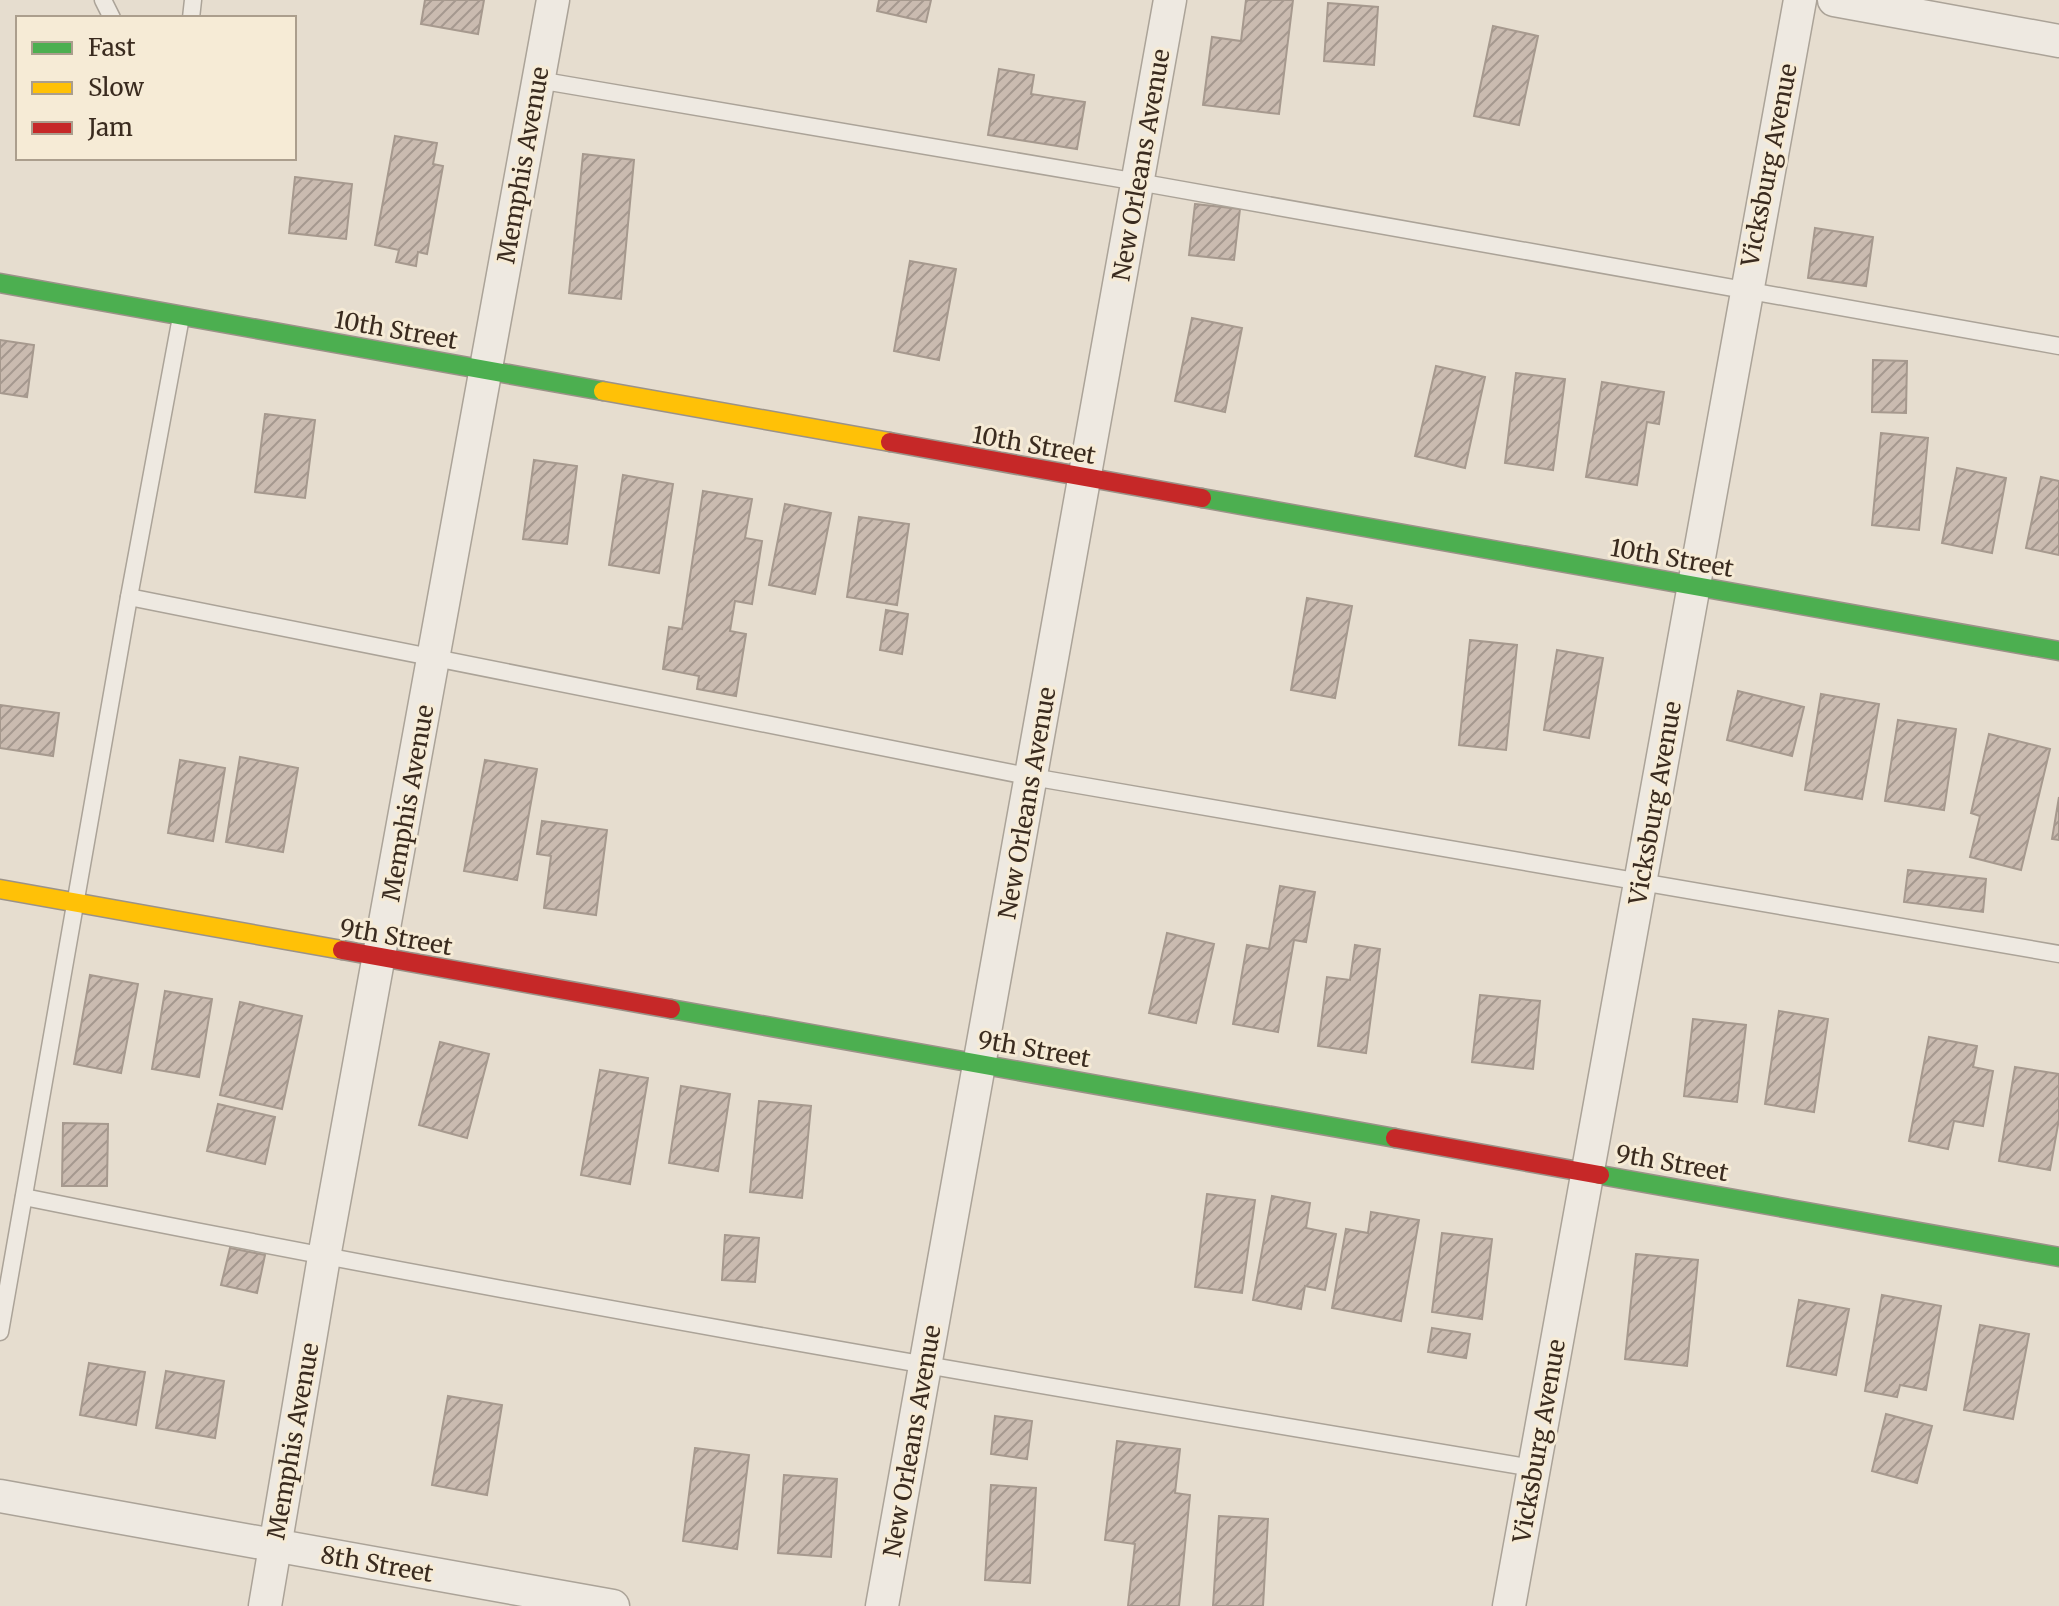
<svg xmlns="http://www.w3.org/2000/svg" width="2059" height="1606" viewBox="0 0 2059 1606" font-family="Merriweather,serif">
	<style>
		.building { fill: url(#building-hatch); stroke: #a6998e; stroke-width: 2 }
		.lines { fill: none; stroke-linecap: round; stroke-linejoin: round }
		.lane-casing { stroke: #aba398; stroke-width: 19 }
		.street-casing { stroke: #aba398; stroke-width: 35 }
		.fast-casing { stroke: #9b9288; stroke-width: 21 }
		.slow-casing { stroke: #9b9288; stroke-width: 21 }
		.jam-casing { stroke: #9b9288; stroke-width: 21 }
		.lane { stroke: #eee9e1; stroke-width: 16 }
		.street { stroke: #eee9e1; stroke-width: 32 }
		.fast { stroke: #4caf50; stroke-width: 18 }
		.slow { stroke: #ffc107; stroke-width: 18 }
		.jam { stroke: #c62828; stroke-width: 18 }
		.labels { text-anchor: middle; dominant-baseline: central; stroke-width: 6; stroke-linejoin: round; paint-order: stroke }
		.street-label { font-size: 24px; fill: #3a2b1f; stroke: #f6ebd6 }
	</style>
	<defs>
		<pattern id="building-hatch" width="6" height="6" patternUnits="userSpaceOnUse" patternTransform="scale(2)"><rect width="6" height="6" fill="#cabbb0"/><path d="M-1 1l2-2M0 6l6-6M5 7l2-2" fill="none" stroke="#a5988f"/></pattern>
	</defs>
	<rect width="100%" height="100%" fill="#e6ddcf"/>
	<g class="building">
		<path d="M425 0H484L478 34 421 24Z"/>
		<path d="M879 0H931L926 22 877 11Z"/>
		<path d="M1246 0H1293L1279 114 1203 105 1212 37 1241 41Z"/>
		<path d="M1328 3 1378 7 1374 65 1324 61Z"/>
		<path d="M1493 26 1538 36 1519 125 1474 116Z"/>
		<path d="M999 69 1034 75 1031 94 1085 102 1077 149 988 135Z"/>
		<path d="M395 136 437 143 433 164 443 166 427 254 418 252 416 266 396 262 399 250 375 245Z"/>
		<path d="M583 154 634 160 621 299 569 293Z"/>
		<path d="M295 177 352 184 346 239 289 233Z"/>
		<path d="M1195 204 1240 209 1234 260 1189 255Z"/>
		<path d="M1815 228 1873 237 1866 286 1808 278Z"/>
		<path d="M910 261 956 269 939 360 894 351Z"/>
		<path d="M1192 318 1242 328 1225 412 1175 401Z"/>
		<path d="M0 340 34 345 27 397 0 393Z"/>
		<path d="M1873 360 1907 361 1906 413 1872 412Z"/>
		<path d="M1436 366 1485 377 1465 468 1415 456Z"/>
		<path d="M1516 373 1565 379 1553 470 1505 463Z"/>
		<path d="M1602 382 1664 392 1659 424 1647 422 1637 485 1586 477Z"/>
		<path d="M265 414 315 420 305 498 255 492Z"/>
		<path d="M1881 433 1928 438 1919 530 1872 525Z"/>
		<path d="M534 460 577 466 567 544 523 539Z"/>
		<path d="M1957 468 2006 478 1992 553 1942 543Z"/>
		<path d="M623 475 673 484 659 573 609 565Z"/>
		<path d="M2041 477 2059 481V555L2026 548Z"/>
		<path d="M703 491 752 499 745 538 762 541 752 604 735 601 730 631 746 634 736 696 697 689 699 676 663 669 669 627 682 629Z"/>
		<path d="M785 504 831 513 815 594 769 585Z"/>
		<path d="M859 517 909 524 897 605 847 597Z"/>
		<path d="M1307 598 1352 606 1335 698 1291 690Z"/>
		<path d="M886 610 908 614 902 654 880 650Z"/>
		<path d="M1470 640 1517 645 1506 750 1459 745Z"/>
		<path d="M1557 650 1603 658 1589 738 1544 730Z"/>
		<path d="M1738 691 1804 707 1792 756 1727 740Z"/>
		<path d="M1821 694 1879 704 1862 799 1805 790Z"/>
		<path d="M0 705 59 713 53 756 0 748Z"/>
		<path d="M1898 720 1956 729 1944 810 1885 801Z"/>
		<path d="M1989 734 2050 749 2021 870 1970 857 1980 816 1971 813Z"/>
		<path d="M240 757 298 768 283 852 226 842Z"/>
		<path d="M180 760 225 768 213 841 168 833Z"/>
		<path d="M485 760 537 769 517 880 464 871Z"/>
		<path d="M2059 797V840L2052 839Z"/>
		<path d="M542 821 607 830 596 915 544 908 551 856 537 854Z"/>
		<path d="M1908 870 1986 879 1983 912 1904 902Z"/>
		<path d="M1280 886 1315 892 1306 942 1294 940 1278 1032 1233 1024 1247 945 1269 949Z"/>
		<path d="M1167 933 1214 944 1196 1023 1149 1013Z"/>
		<path d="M1355 945 1380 949 1366 1053 1318 1046 1327 977 1350 980Z"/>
		<path d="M90 975 138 984 121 1073 74 1064Z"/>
		<path d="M165 991 212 999 199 1077 152 1069Z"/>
		<path d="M1480 995 1540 1001 1533 1069 1472 1062Z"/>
		<path d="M240 1002 302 1016 282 1109 220 1095Z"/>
		<path d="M1779 1011 1828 1019 1814 1112 1765 1104Z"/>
		<path d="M1693 1019 1746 1025 1737 1102 1684 1096Z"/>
		<path d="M1929 1037 1977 1046 1973 1067 1993 1071 1983 1126 1954 1121 1948 1149 1909 1141Z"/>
		<path d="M440 1042 489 1054 467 1138 419 1125Z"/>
		<path d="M2015 1067 2059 1074V1119L2050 1170 1999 1161Z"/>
		<path d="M600 1070 648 1078 630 1184 581 1175Z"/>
		<path d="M681 1086 730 1094 718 1171 669 1163Z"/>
		<path d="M759 1101 811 1106 802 1198 750 1192Z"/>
		<path d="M218 1104 275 1117 265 1164 207 1151Z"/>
		<path d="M63 1123 108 1124 107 1186H62Z"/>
		<path d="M1207 1194 1255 1200 1242 1293 1195 1287Z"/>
		<path d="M1272 1196 1310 1203 1306 1228 1336 1234 1325 1290 1305 1286 1301 1309 1253 1300Z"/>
		<path d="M1371 1212 1419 1220 1401 1321 1332 1308 1346 1229 1368 1233Z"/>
		<path d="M1442 1233 1492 1239 1482 1319 1432 1312Z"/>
		<path d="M725 1235 759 1238 755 1282 722 1280Z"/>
		<path d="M230 1248 265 1255 257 1293 221 1285Z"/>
		<path d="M1636 1254 1698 1260 1687 1366 1625 1359Z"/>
		<path d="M1882 1295 1941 1306 1926 1390 1900 1385 1897 1397 1865 1391Z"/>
		<path d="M1799 1300 1849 1309 1836 1375 1787 1366Z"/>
		<path d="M1980 1325 2029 1334 2013 1419 1964 1410Z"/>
		<path d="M1432 1328 1470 1334 1466 1358 1428 1352Z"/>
		<path d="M89 1363 145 1372 136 1425 80 1415Z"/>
		<path d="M166 1371 224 1381 215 1438 156 1428Z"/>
		<path d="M448 1396 502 1405 487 1495 432 1485Z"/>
		<path d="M1886 1414 1932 1426 1917 1483 1872 1471Z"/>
		<path d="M995 1416 1032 1421 1027 1459 991 1454Z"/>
		<path d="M1117 1441 1180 1449 1175 1493 1190 1495 1179 1606H1128L1135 1544 1105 1540Z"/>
		<path d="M695 1448 749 1455 737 1549 683 1541Z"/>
		<path d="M784 1475 837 1479 831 1557 778 1553Z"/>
		<path d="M991 1485 1036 1488 1030 1583 985 1580Z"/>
		<path d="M1219 1516 1268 1519 1263 1606H1213Z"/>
	</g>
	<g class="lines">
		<defs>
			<g id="lane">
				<path d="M103 0 112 18"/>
				<path d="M191 18 193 0"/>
				<path d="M538 80 1138 182 2059 346"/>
				<path d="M129 597 1032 777 2059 954"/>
				<path d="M24 1197C525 1298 1029 1384 1533 1468"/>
				<path d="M0 1332 129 597 181 317"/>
			</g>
			<g id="street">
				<path d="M1834 0 2059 41"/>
				<path d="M0 1496 613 1606"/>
				<path d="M265 1606 324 1257 553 0"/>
				<path d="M882 1606 1170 0"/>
				<path d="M1509 1606 1800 0"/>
			</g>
			<g id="fast">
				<path d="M0 283 603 391"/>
				<path d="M1202 498 2059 651"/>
				<path d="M671 1009 1395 1138"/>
				<path d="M1600 1175 2059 1257"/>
			</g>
			<g id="slow">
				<path d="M603 391 890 442"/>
				<path d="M0 889 342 950"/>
			</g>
			<g id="jam">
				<path d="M890 442 1202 498"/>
				<path d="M342 950 671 1009"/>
				<path d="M1395 1138 1600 1175"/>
			</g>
		</defs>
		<use href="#lane" class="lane-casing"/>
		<use href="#street" class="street-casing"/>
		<use href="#fast" class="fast-casing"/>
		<use href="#slow" class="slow-casing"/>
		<use href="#jam" class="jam-casing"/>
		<use href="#lane" class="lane"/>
		<use href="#street" class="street"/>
		<use href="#fast" class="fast"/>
		<use href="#slow" class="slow"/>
		<use href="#jam" class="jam"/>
	</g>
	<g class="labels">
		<g class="street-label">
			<text transform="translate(523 165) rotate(-80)">Memphis Avenue</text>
			<text transform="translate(1141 165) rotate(-80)">New Orleans Avenue</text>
			<text transform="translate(1769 165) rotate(-79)">Vicksburg Avenue</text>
			<text transform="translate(396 330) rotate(10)">10th Street</text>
			<text transform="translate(1034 445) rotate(10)">10th Street</text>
			<text transform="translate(1672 558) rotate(10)">10th Street</text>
			<text transform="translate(408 803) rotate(-80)">Memphis Avenue</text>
			<text transform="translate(1027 803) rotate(-80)">New Orleans Avenue</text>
			<text transform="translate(1655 803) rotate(-80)">Vicksburg Avenue</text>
			<text transform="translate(396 937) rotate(10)">9th Street</text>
			<text transform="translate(1034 1049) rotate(10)">9th Street</text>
			<text transform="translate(1672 1163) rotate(10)">9th Street</text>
			<text transform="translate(293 1441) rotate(-80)">Memphis Avenue</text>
			<text transform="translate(912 1441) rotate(-80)">New Orleans Avenue</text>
			<text transform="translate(1539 1441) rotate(-80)">Vicksburg Avenue</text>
			<text transform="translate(377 1564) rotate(10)">8th Street</text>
		</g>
	</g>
	<rect x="16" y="16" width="280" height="144" fill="#f6ebd6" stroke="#ab9e8d" stroke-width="2"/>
	<rect x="32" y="42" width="40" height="12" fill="#4caf50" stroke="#ab9e8d" stroke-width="2"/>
	<text x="88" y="56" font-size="24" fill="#3a2b1f">Fast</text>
	<rect x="32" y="82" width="40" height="12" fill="#ffc107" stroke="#ab9e8d" stroke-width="2"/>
	<text x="88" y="96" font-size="24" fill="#3a2b1f">Slow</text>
	<rect x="32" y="122" width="40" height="12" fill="#c62828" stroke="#ab9e8d" stroke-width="2"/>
	<text x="88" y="136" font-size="24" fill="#3a2b1f">Jam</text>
</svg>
